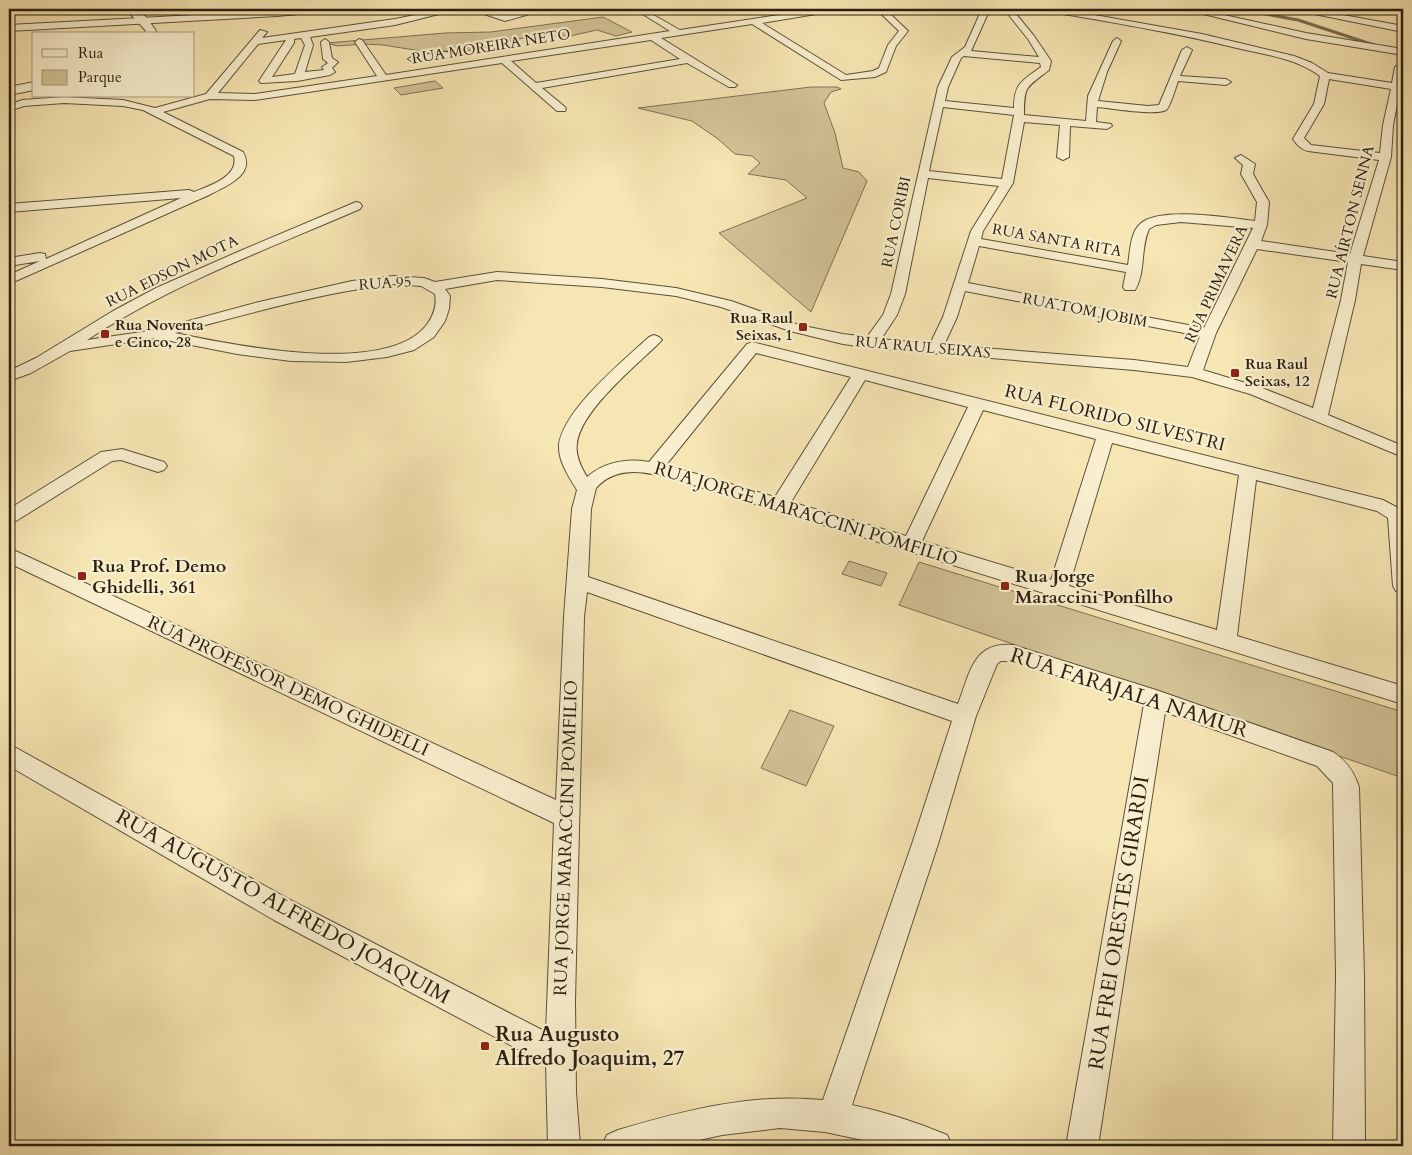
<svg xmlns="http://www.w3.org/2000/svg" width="1412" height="1155" viewBox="0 0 1412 1155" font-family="Cardo,serif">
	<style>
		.green { fill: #d3c497; stroke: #7e7254 }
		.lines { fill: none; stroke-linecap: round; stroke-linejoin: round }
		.stream { stroke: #7a6e51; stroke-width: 3 }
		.minor-casing { stroke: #5c513a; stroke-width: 2 }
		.tertiary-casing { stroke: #5c513a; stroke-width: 2 }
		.minor { fill: #f9efce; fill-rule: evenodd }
		.tertiary { fill: #f9efce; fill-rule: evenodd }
		.poi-dot { fill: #8f2418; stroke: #f9efce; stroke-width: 2 }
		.labels { text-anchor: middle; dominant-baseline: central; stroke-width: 4.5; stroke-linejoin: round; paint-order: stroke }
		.far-street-label { font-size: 15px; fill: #291f11; stroke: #f9efce }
		.far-poi-label { font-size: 15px; font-weight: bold; fill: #291f11; stroke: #f9efce; text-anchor: start }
		.street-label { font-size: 18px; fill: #291f11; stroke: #f9efce }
		.poi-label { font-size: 18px; font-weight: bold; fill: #291f11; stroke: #f9efce; text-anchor: start }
		.near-street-label { font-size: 21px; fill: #291f11; stroke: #f9efce }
		.near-poi-label { font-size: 21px; font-weight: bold; fill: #291f11; stroke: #f9efce; text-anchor: start }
	</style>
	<rect width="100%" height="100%" fill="#f6e6b3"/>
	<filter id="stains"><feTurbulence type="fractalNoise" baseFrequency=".004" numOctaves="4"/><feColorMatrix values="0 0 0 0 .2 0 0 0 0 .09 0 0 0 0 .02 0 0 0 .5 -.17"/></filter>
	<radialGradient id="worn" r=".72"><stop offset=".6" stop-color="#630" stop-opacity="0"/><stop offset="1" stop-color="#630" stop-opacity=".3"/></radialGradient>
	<g class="green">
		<path d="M603 17 632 32 616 36 597 30 570 36 535 35 476 50 427 52 383 45 364 44 338 46 327 43 445 33 491 32Z"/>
		<path d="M435 81 443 88 401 95 394 88Z"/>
		<path d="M811 87H837L841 89 831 92 824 103 835 133 843 168 859 172 867 181 811 312 719 233 807 198 786 180 748 174 760 163 752 156 735 154 718 139 692 121 638 108Z"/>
		<path d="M849 561 887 573 881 586 842 574Z"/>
		<path d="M919 562 1403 712V778L899 605Z"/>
		<path d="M790 710 834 726 806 786 761 768Z"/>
	</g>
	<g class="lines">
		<path class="stream" d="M1238 9 1298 20 1377 46"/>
		<defs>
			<g id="minor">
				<path d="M307 9H336L332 11 277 16 9 31V25Z"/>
				<path d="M445 9H459L395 25 310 37 313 45 305 72 324 70 322 67 328 63 323 59 321 42 325 39 329 42 332 58 338 62 332 68 335 72 330 75 297 81 261 83 259 81 286 40 258 44 218 93 255 94 377 76 355 42 359 39 362 40 386 75 670 31 641 13 640 11 643 9 680 30 819 9H838L834 11 762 23 846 75 873 71 879 68 888 45 899 31 876 9H885L908 31 896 46 886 72 875 77 841 80 752 24 661 38 737 85 735 87H729L687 63 542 88 565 107 566 109 565 111H557L502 63 255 100 210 99 163 112 243 152C256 175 226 186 209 195L9 284V275L40 261 9 266V258L40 253 45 254 46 259 181 198 9 212V204L189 190 194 192C209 186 239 177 234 156L143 110 123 106 64 103 24 106 9 111V105L22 100 64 97 123 100 155 108 206 94 260 30 267 32 262 38 395 19ZM301 38 305 45 295 74 272 77 294 43V39ZM651 40 680 59 536 83 511 61Z"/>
				<path d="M469 9C482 8 492 14 504 15 517 16 532 8 547 9L505 21Z"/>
				<path d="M982 9H990L971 51 1039 57 1028 39 1004 9H1012L1034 36 1051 61 1049 70C1026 88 1024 85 1024 115L1086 121 1088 96 1113 41 1117 38 1121 41 1107 72 1098 101 1148 106 1159 105 1182 50 1187 47 1192 50 1180 76 1226 79 1231 82 1226 85 1178 81C1176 87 1170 108 1166 110 1155 116 1111 108 1097 107L1096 122 1111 124 1112 126 1107 129 1070 126 1069 157 1063 160 1057 157 1060 125 1024 122 1013 183 983 231 981 239 1128 265C1130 253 1130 233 1140 224 1159 206 1230 218 1255 221L1257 202 1241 174 1243 165 1235 158 1241 155 1255 164 1253 174 1269 202 1267 225 1261 241 1350 254 1379 160 1308 151C1302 150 1296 144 1293 139L1314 104 1320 76C1297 59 1268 55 1241 49 1177 33 1111 22 1046 11L1042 9 1072 11 1202 34 1294 56 1312 63 1328 73 1392 83 1395 67 1403 63V74L1393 125 1391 157 1363 256 1403 262V270L1361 264 1355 300 1328 415 1403 446V457L1250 394 1192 377 1134 370 871 348 843 344 790 331 721 307 676 296 602 287 497 280 445 289 450 296 449 309 445 321 434 337 414 350 387 357 346 362 291 361 237 354 156 338 70 351 31 373 9 381V371L36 358 113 311 156 288 240 251 356 202 360 203 362 206 360 209C268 249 172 284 87 340L155 330 259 302 352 281 393 276 424 278 435 282 497 272 602 279 676 288 731 301 799 325 843 334 867 337 883 315 891 294 938 87 952 57 965 47ZM964 56 1040 63 1041 67C1022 81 1014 83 1014 108L945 101 948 87 961 58ZM1329 79 1391 89 1383 125 1380 153 1311 145 1304 138 1324 104ZM943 107 1014 115 1002 179 929 171ZM928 178 999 186 971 231 943 317 930 344 881 339 897 315 905 294ZM1181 222 1253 228 1204 328 968 283 979 246 1126 272 1123 287 1125 290H1135C1146 272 1140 249 1149 229L1156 225ZM1257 249 1348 262 1341 300 1313 408 1262 388 1203 370 1216 333ZM393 284 421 286 435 294C437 305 434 314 428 323 390 378 232 345 175 333 248 314 319 293 393 284ZM965 291 1200 336 1188 367 1134 360 944 345 957 317Z"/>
				<path d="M1183 9H1197L1306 33 1403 49V55L1306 39Z"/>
				<path d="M1296 9H1311L1403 26V32L1300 11Z"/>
				<path d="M446 52 449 53V57L413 62 408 59 413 56Z"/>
				<path d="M654 335 659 337 662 340 659 343C636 366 580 411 577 444 575 455 581 467 587 477 604 462 627 458 649 462L747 344 752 342 1383 500 1402 510 1403 512V593L1396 591 1393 586 1388 518 1377 511 1256 480 1237 636 1403 686V704L671 478C645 472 617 465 596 488L591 509 588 577 958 704C970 673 973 641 1013 645L1156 690 1333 752C1347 761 1354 772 1359 787L1364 976 1365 1146H1333L1336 976 1333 783 1317 766 1165 712 1098 1146H1066L1144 704 1013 661H1001L997 664 976 716 938 844 852 1105C885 1112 916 1122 947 1135L952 1146H891L825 1132 780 1128 722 1135 672 1146H602L607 1135 618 1130C686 1110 752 1093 823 1100L912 844 952 721 587 592 584 617 575 1001 576 1092 580 1146H548L546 1064 274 920 9 766V744L294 902 546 1032 554 823 9 563V548L556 800 564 617 572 509 577 490C569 477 558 461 559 445 563 410 624 360 649 337ZM756 353 851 377 775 497 666 465ZM865 380 968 407 906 536 791 502ZM983 410 1096 439 1051 580 922 541ZM1112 443 1239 475 1217 630 1069 586Z"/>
				<path d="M122 449 164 462 167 466 164 470 158 472 121 460 112 461 16 521 9 523V509L101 452Z"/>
			</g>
			<g id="tertiary">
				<path d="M126 9H137L147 18 156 31V34H145L146 31Z"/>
				<path d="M34 82V90L9 95V87Z"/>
			</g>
		</defs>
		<use href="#minor" class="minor-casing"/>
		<use href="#tertiary" class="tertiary-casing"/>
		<use href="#minor" class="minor"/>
		<use href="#tertiary" class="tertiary"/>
	</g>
	<g class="poi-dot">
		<rect x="798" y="322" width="10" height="10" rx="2.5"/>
		<rect x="100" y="329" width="10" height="10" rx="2.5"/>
		<rect x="1230" y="368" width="10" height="10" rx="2.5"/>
		<rect x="77" y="571" width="10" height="10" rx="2.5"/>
		<rect x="1000" y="581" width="10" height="10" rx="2.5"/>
		<rect x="480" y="1041" width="10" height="10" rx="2.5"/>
	</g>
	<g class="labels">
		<g class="far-street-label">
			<text transform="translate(491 46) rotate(-9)">RUA MOREIRA NETO</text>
			<text transform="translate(896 222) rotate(-78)">RUA CORIBI</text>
			<text transform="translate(1350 222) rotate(-76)">RUA AÍRTON SENNA</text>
			<text transform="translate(1057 240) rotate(10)">RUA SANTA RITA</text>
			<text transform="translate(172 271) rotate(-26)">RUA EDSON MOTA</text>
			<text transform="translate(385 283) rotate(-4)">RUA 95</text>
			<text transform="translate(1216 284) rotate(-65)">RUA PRIMAVERA</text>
			<text transform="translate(1085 310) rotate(11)">RUA TOM JOBIM</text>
			<text transform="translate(923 347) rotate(5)">RUA RAUL SEIXAS</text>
		</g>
		<g class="far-poi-label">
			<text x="793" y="318" text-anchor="end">Rua Raul<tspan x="793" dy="17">Seixas, 1</tspan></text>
			<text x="115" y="325">Rua Noventa<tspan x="115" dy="17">e Cinco, 28</tspan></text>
			<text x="1245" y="364">Rua Raul<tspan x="1245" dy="17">Seixas, 12</tspan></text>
		</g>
		<g class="street-label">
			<text transform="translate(1115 418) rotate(14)">RUA FLORIDO SILVESTRI</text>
			<text transform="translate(806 514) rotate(17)">RUA JORGE MARACCINI POMFILIO</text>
			<text transform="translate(288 686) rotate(25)">RUA PROFESSOR DEMO GHIDELLI</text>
			<text transform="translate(566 838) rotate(-88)">RUA JORGE MARACCINI POMFILIO</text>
		</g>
		<g class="poi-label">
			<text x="92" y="566">Rua Prof. Demo<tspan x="92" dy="21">Ghidelli, 361</tspan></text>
			<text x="1015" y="576">Rua Jorge<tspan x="1015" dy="21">Maraccini Ponfilho</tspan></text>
		</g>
		<g class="near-street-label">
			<text transform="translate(1129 693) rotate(18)">RUA FARAJALA NAMUR</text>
			<text transform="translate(283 907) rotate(29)">RUA AUGUSTO ALFREDO JOAQUIM</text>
			<text transform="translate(1119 923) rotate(-81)">RUA FREI ORESTES GIRARDI</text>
		</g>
		<g class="near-poi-label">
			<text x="495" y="1034">Rua Augusto<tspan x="495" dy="24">Alfredo Joaquim, 27</tspan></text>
		</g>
	</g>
	<rect width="1412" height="1155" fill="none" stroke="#f6e6b3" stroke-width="30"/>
	<rect x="10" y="10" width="1392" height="1135" fill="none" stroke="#291f11" stroke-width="2.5"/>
	<rect x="15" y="15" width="1382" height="1125" fill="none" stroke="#291f11"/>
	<rect x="32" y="32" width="162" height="65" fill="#f9efce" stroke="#a69c82"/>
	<rect x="42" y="49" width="25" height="8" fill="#f9efce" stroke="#a69c82"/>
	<text x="78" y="58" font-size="15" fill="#291f11">Rua</text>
	<rect x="42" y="70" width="25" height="15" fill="#d3c497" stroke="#a69c82"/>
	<text x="78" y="82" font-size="15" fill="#291f11">Parque</text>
	<rect width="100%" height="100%" filter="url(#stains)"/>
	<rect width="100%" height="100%" fill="url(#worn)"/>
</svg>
